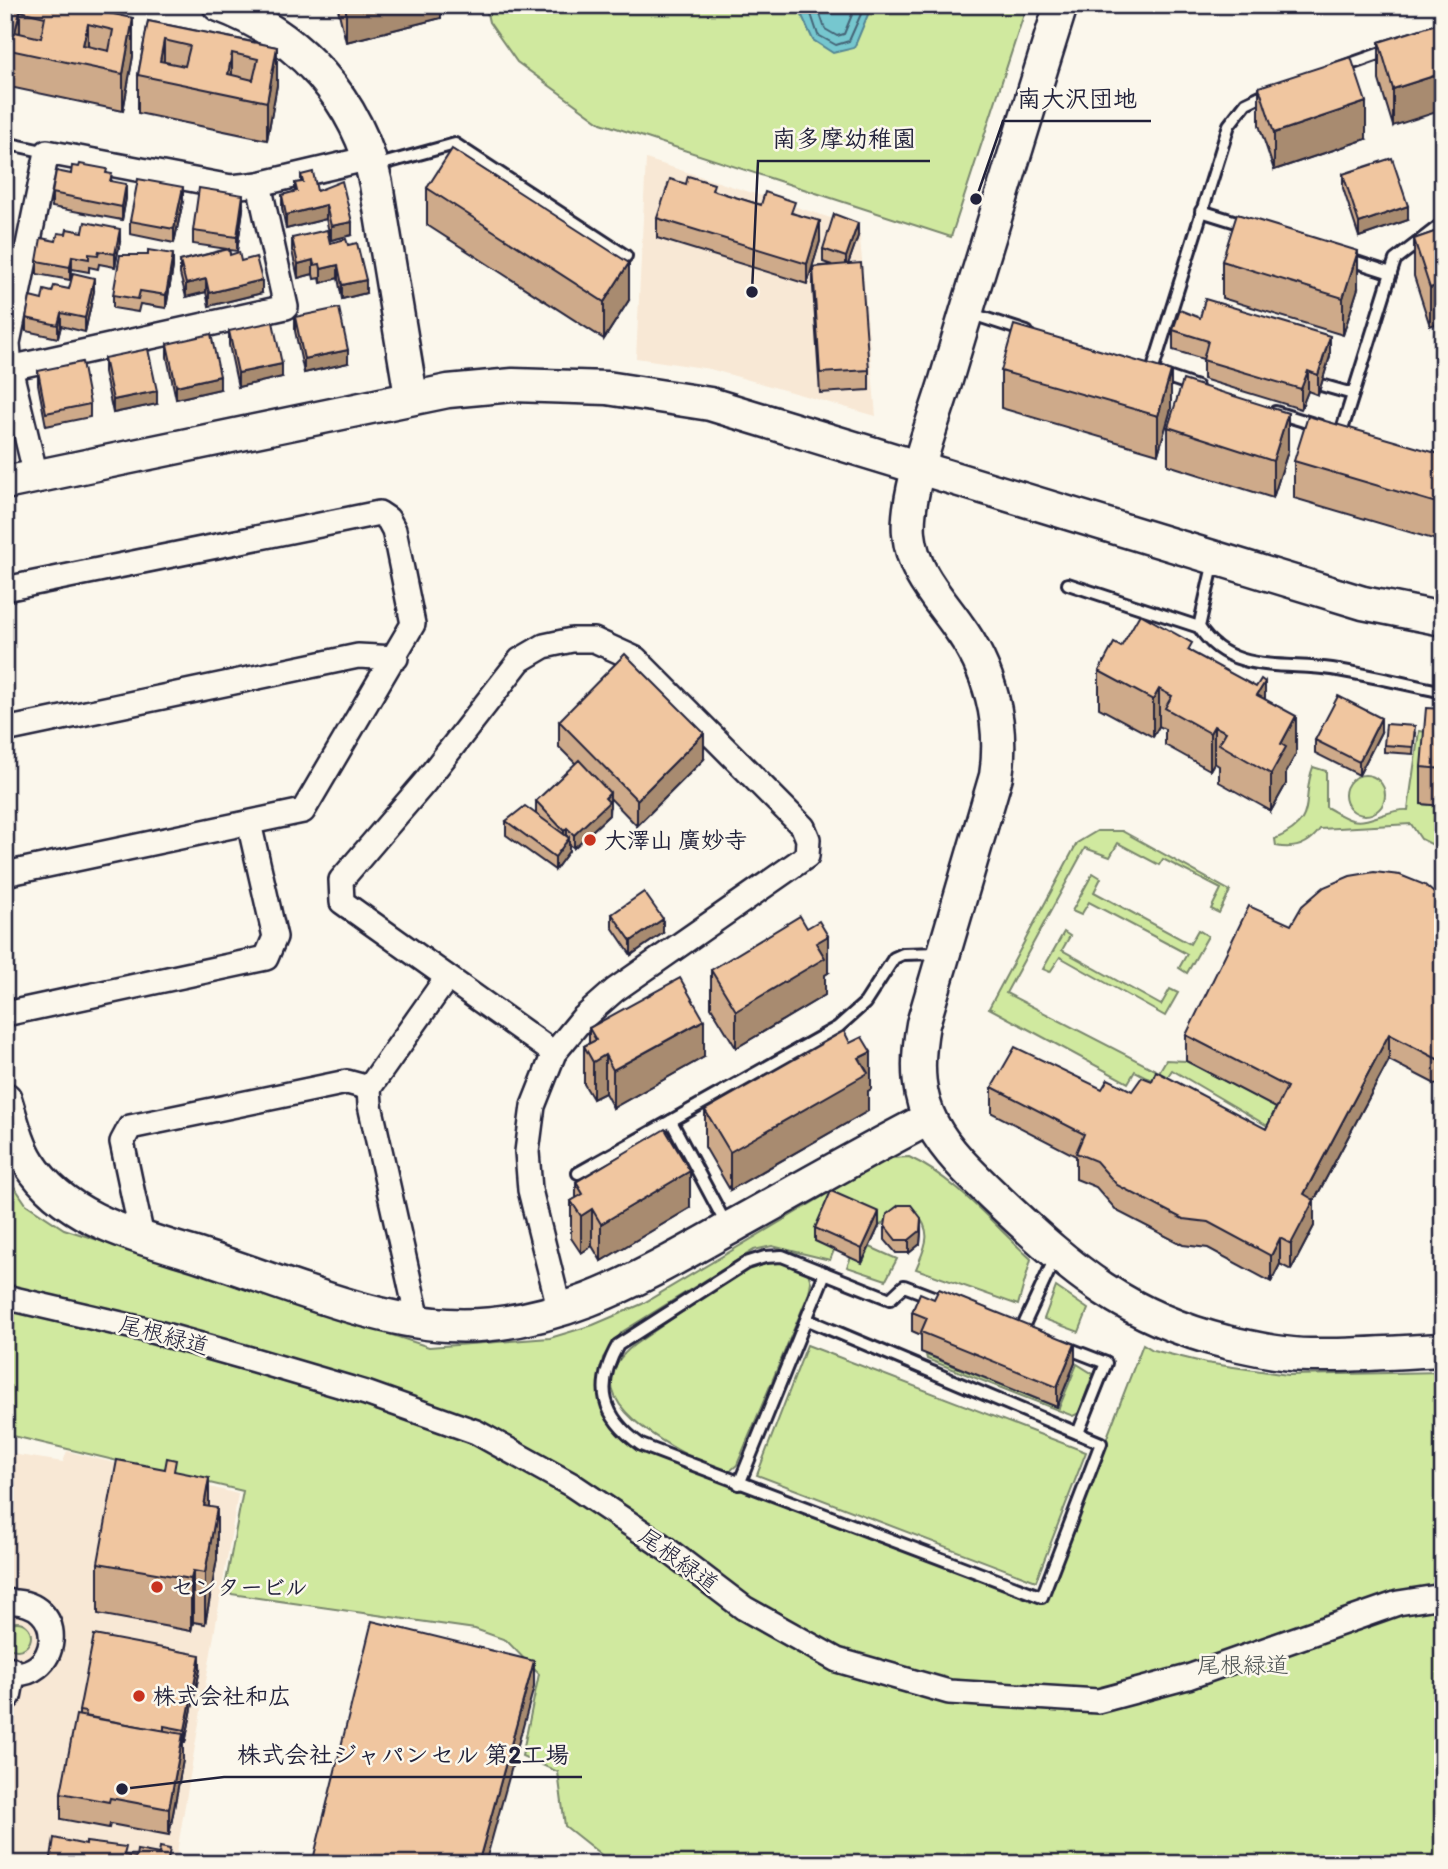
<svg xmlns="http://www.w3.org/2000/svg" width="1448" height="1869" viewBox="0 0 1448 1869" font-family="Itim,'Klee One',sans-serif">
	<style>
		.built { fill: #f8e8d5 }
		.green { fill: #d0e99f; stroke: #79866d; stroke-width: 2 }
		.water { fill: #76c7cf; stroke: #548594; stroke-width: 2 }
		.lines { fill: none; stroke-linecap: round; stroke-linejoin: round }
		.shore { stroke: #446476; stroke-width: 2 }
		.lane-casing { stroke: #22223b; stroke-width: 16 }
		.street-casing { stroke: #22223b; stroke-width: 28 }
		.secondary-casing { stroke: #22223b; stroke-width: 37 }
		.lane { stroke: #fbf7ec; stroke-width: 10 }
		.street { stroke: #fbf7ec; stroke-width: 23 }
		.secondary { stroke: #fbf7ec; stroke-width: 32 }
		.wall { fill: #ceaa8a; stroke: #22223b; stroke-width: 2 }
		.shaded-wall { fill: #a88b70; stroke: #22223b; stroke-width: 2 }
		.building { fill: #f0c6a0; stroke: #22223b; stroke-width: 2; fill-rule: evenodd }
		.poi-dot { fill: #c8321e; stroke: #fbf7ec; stroke-width: 2.5 }
		.labels { text-anchor: middle; dominant-baseline: central; stroke-width: 5; stroke-linejoin: round; paint-order: stroke }
		.poi-label { font-size: 23px; font-weight: bold; fill: #22223b; stroke: #fbf7ec; text-anchor: start }
		.street-label { font-size: 23px; fill: #22223b; stroke: #fbf7ec }
		.park-label { font-size: 23px; fill: #4e5454; stroke: #fbf7ec }
		.leader { fill: none; stroke: #22223b; stroke-width: 2.5 }
		.callout-dot { fill: #22223b; stroke: #fbf7ec; stroke-width: 2.5 }
		.callout-label { font-size: 24px; text-anchor: middle; font-weight: bold; fill: #22223b; stroke: #fbf7ec; stroke-width: 5; stroke-linejoin: round; paint-order: stroke }
	</style>
	<rect width="100%" height="100%" fill="#fbf7ec"/>
	<filter id="ink" filterUnits="userSpaceOnUse"><feTurbulence type="fractalNoise" baseFrequency=".0143" numOctaves="2"/><feDisplacementMap in="SourceGraphic" scale="14" xChannelSelector="R" yChannelSelector="G"/><feConvolveMatrix kernelMatrix="1 2 1 2 8 2 1 2 1" color-interpolation-filters="sRGB"/></filter>
	<g filter="url(#ink)">
		<g class="built">
			<path d="M646 159 859 227 876 416 710 369 636 358Z"/>
			<path d="M67 1451 238 1494 175 1864H5V1453L63 1462Z"/>
		</g>
		<g class="green">
			<path d="M485 5H1027L951 237 601 123 517 62 489 22Z"/>
			<path d="M1419 731 1427 732 1421 804 1443 806V850L1421 839 1411 824 1320 829C1309 845 1295 850 1276 846L1275 839C1320 820 1300 801 1313 767L1326 771V807C1334 811 1344 818 1352 820 1371 824 1389 808 1408 810Z"/>
			<circle cx="1365" cy="795" r="20"/>
			<path d="M1097 831H1122L1230 891 1219 913 1211 909 1221 889 1163 859 1159 865 1118 843 1110 857 1085 848 1006 993 1159 1072 1166 1060 1186 1061 1287 1113 1278 1132 1172 1070 1162 1085 1135 1071 1128 1083 989 1008 1077 843Z"/>
			<path d="M1093 873 1101 878 1094 892 1190 944 1198 930 1208 936 1187 973 1179 968 1187 954 1089 902 1081 915 1072 911Z"/>
			<path d="M1064 932 1070 936 1062 950 1161 1005 1170 989 1178 993 1165 1016 1060 957 1050 972 1043 969Z"/>
			<path d="M909 1157C955 1178 993 1224 1031 1259L1018 1305 916 1269C925 1247 934 1233 916 1213H896L879 1226 833 1205 834 1250 830 1260 772 1246 754 1250 622 1332 603 1358 598 1389 602 1407 616 1427 725 1483 1043 1603 1143 1344 1153 1350 1206 1363 1288 1375 1443 1372V1864H613L565 1826 558 1772 522 1756 539 1674 506 1640 475 1629 224 1593 243 1491 5 1434V1173L26 1204 64 1229 429 1347 550 1338 593 1325 642 1304 877 1164 891 1158Z"/>
			<path d="M870 1247 897 1259 886 1280 847 1267 851 1257 863 1262Z"/>
			<path d="M763 1261 790 1263 808 1273 811 1282 809 1293 737 1465 730 1471 718 1472C676 1448 564 1400 634 1345L747 1267Z"/>
			<path d="M1056 1287 1088 1309 1079 1332 1044 1319Z"/>
			<path d="M807 1345 1086 1452 1036 1581 757 1475Z"/>
			<path d="M926 1355 1059 1408 1077 1364 1093 1374 1079 1413 1073 1416 927 1359Z"/>
			<circle cx="17" cy="1636" r="14"/>
		</g>
		<path class="water" d="M803 5H872L854 48 833 53 813 40 799 9Z"/>
		<g class="lines">
			<g class="shore">
				<path d="M808 5 818 35 836 45 849 41 865 5"/>
				<path d="M817 5 825 29 837 36 844 34 856 5"/>
			</g>
			<defs>
				<g id="lane">
					<path d="M1339 68 1390 50"/>
					<path d="M5 143 47 152"/>
					<path d="M375 166 455 144 626 256"/>
					<path d="M1201 211 1246 225"/>
					<path d="M1344 258 1391 273"/>
					<path d="M969 313 1027 332"/>
					<path d="M1152 372 1229 125 1246 103 1271 91"/>
					<path d="M1159 374 1197 387"/>
					<path d="M1321 385 1353 394"/>
					<path d="M1275 412 1320 426"/>
					<path d="M1341 433 1395 260 1443 223"/>
					<path d="M1214 561 1199 627C1229 675 1286 662 1332 669 1369 675 1406 684 1443 692"/>
					<path d="M1068 584 1199 627"/>
					<path d="M671 1121 727 1226"/>
					<path d="M578 1173 838 1027 865 1003 894 958 903 954 939 953"/>
					<path d="M808 1320 1101 1443 1042 1597 641 1445C602 1417 594 1387 618 1345L746 1263 765 1257 782 1256 890 1299 904 1286 946 1302"/>
					<path d="M1021 1331 1055 1258"/>
					<path d="M1062 1346 1106 1363 1078 1433"/>
					<path d="M739 1484 825 1273"/>
				</g>
				<g id="street">
					<path d="M10 368 286 307 259 184"/>
					<path d="M36 476 10 368 8 343 47 152 231 187 259 184 370 158"/>
					<path d="M5 589 379 513 388 519 394 530 413 624 303 811 5 874"/>
					<path d="M5 730 358 656 396 658"/>
					<path d="M5 1014 266 958 275 937 249 823"/>
					<path d="M554 1053 342 902 341 880 425 782 520 660 544 646 572 640H594L636 659 803 827 808 839 807 856 615 990 582 1019 554 1053 533 1106 527 1152 530 1190 560 1311"/>
					<path d="M142 1237 122 1142 130 1127 347 1082 369 1088"/>
					<path d="M5 1297 151 1331 254 1360 366 1393 476 1432 572 1485 657 1542 744 1608 837 1660 949 1692 1098 1701 1188 1677 1398 1603 1443 1596"/>
					<path d="M418 1320 370 1105 369 1088 446 979"/>
					<path d="M5 1602C73 1597 60 1686 5 1672"/>
				</g>
				<g id="secondary">
					<path d="M219 5C300 35 358 100 376 184L411 396"/>
					<path d="M1061 5C1022 130 983 255 946 380 934 420 905 494 909 534 913 573 937 596 958 626 990 669 1004 722 996 776L923 1024C907 1113 939 1144 1000 1202 1073 1271 1126 1317 1226 1342 1254 1348 1282 1355 1310 1355 1354 1356 1399 1352 1443 1350"/>
					<path d="M5 483 448 391 513 385 607 388 710 404 1363 603 1443 619"/>
					<path d="M5 1099C12 1121 17 1144 29 1163 66 1221 137 1236 198 1255 274 1279 368 1320 447 1325 554 1331 644 1276 733 1226 798 1190 862 1153 928 1119"/>
					<path d="M5 1694 9 1673"/>
				</g>
			</defs>
			<use href="#lane" class="lane-casing"/>
			<use href="#street" class="street-casing"/>
			<use href="#secondary" class="secondary-casing"/>
			<use href="#lane" class="lane"/>
			<use href="#street" class="street"/>
			<use href="#secondary" class="secondary"/>
		</g>
		<g class="wall">
			<path d="M5 5 133 18V56L123 111 5 86Z"/>
			<path d="M337 5H441V18L346 42Z"/>
			<path d="M148 21 277 47V85L267 140 138 113V75Z"/>
			<path d="M1443 22 1393 126 1379 80V42Z"/>
			<path d="M1259 87 1366 139 1274 170 1259 125Z"/>
			<path d="M107 173 112 181 126 198 122 220 52 207V193L71 174Z"/>
			<path d="M1343 174 1408 220 1359 237 1343 188Z"/>
			<path d="M301 175 317 191 352 235 331 240 326 219 286 229 282 208V195L295 192V183L301 182Z"/>
			<path d="M686 184 714 191 761 205 795 214 820 241 807 284 657 238V218Z"/>
			<path d="M427 188 629 300 604 339 427 225Z"/>
			<path d="M183 201 174 243 130 234V221Z"/>
			<path d="M243 209 237 251 229 250 230 255 241 261 262 293 209 306 206 292 186 297 180 274V261L227 249 193 244V231Z"/>
			<path d="M1443 229 1430 326 1414 276V239Z"/>
			<path d="M858 236 848 264 869 370V390L820 393 813 287V267L832 265 823 262V249Z"/>
			<path d="M292 238 348 245 366 293 342 299 338 278 321 283 320 278 314 279 313 274 298 278 292 251Z"/>
			<path d="M56 241 120 242 115 267 99 264 98 269 89 267V272L72 269 70 280 37 274V261Z"/>
			<path d="M148 255 173 267 166 308 140 304 138 312 113 308V295Z"/>
			<path d="M1222 261 1358 288 1343 335 1222 298Z"/>
			<path d="M69 289 94 291 85 332 61 326 58 338 26 331V318L42 300 52 292Z"/>
			<path d="M295 317 348 363 304 373 295 331Z"/>
			<path d="M1200 318 1330 356 1318 395 1308 391 1301 409 1203 379V359L1173 350V330Z"/>
			<path d="M229 331 282 377 238 387 229 345Z"/>
			<path d="M167 344 220 389 176 399 167 357Z"/>
			<path d="M104 358 157 404 113 413 104 372Z"/>
			<path d="M38 371 90 404V417L46 426 38 384Z"/>
			<path d="M1001 371 1171 409 1158 454 1001 408Z"/>
			<path d="M1168 427 1288 451 1273 498 1168 465Z"/>
			<path d="M1443 455V542L1294 498V461Z"/>
			<path d="M1121 647 1192 653 1265 699 1296 754 1286 772V784L1271 811 1219 782V766L1214 763 1210 770 1165 745V729L1159 726 1153 737 1099 708V671Z"/>
			<path d="M1443 709V806L1421 804V767Z"/>
			<path d="M559 721 704 759 637 826 610 798 609 815 574 848 569 844V851L555 870 506 835V821L536 814V801L576 764 559 747Z"/>
			<path d="M1381 732 1359 775 1315 753V740Z"/>
			<path d="M1415 733 1413 754 1384 752V745Z"/>
			<path d="M1443 901V1088L1389 1060 1314 1201V1226L1291 1270 1280 1264 1271 1282 1208 1248 1183 1245 1117 1211 1096 1187 1076 1179V1156L992 1113V1087L1102 1089 1132 1091 1266 1129 1276 1108 1186 1061V1035L1291 925Z"/>
			<path d="M612 914 663 933 631 955 612 927Z"/>
			<path d="M711 970 828 973 825 975V995L736 1048 711 1007Z"/>
			<path d="M589 1028 704 1057 613 1108 605 1093 593 1099 584 1084V1046L589 1043Z"/>
			<path d="M871 1089 868 1091V1111L730 1190 705 1147V1110Z"/>
			<path d="M576 1182 690 1208 601 1261 592 1246 581 1253 571 1238V1201L576 1198Z"/>
			<path d="M879 1226 862 1263 815 1241V1228Z"/>
			<path d="M885 1226 921 1232 920 1244 909 1253H896L885 1240Z"/>
			<path d="M912 1312 1075 1363 1057 1407 921 1352V1335L912 1331Z"/>
			<path d="M176 1472 209 1506 217 1559 205 1624 193 1622 191 1631 98 1614V1563Z"/>
			<path d="M200 1669 185 1743H183V1760L169 1835 110 1824 109 1828 61 1819V1793L79 1715V1711Z"/>
		</g>
		<g class="shaded-wall">
			<path d="M346 5H441V18L346 42Z"/>
			<path d="M20 11V49L15 32Z"/>
			<path d="M133 18V56L123 111V74Z"/>
			<path d="M88 24V62L83 45Z"/>
			<path d="M164 40V78L160 61Z"/>
			<path d="M277 47V85L267 140V102Z"/>
			<path d="M232 53V91L228 74Z"/>
			<path d="M1443 73V110L1393 126V89Z"/>
			<path d="M1366 102V139L1274 170V133Z"/>
			<path d="M9 132V170L5 188V150Z"/>
			<path d="M126 184V198L122 220V207Z"/>
			<path d="M183 187V201L174 243V229Z"/>
			<path d="M243 195V209L237 251V237Z"/>
			<path d="M326 205V219L286 229V215Z"/>
			<path d="M1408 206V220L1359 237V223Z"/>
			<path d="M820 221V241L807 284V264Z"/>
			<path d="M352 222V235L331 240V226Z"/>
			<path d="M858 223V236L846 270V257Z"/>
			<path d="M120 229V242L115 267V254Z"/>
			<path d="M1358 251V288L1343 335V298Z"/>
			<path d="M173 254V267L166 308V295Z"/>
			<path d="M72 256V269L70 280V267Z"/>
			<path d="M313 260V274L298 278V264Z"/>
			<path d="M629 263V300L604 339V302Z"/>
			<path d="M338 265V278L321 283V269Z"/>
			<path d="M94 278V291L85 332V318Z"/>
			<path d="M206 279V292L186 297V284Z"/>
			<path d="M262 280V293L209 306V293Z"/>
			<path d="M366 280V293L342 299V285Z"/>
			<path d="M1443 284V321L1430 326V288Z"/>
			<path d="M61 313V326L58 338V325Z"/>
			<path d="M1330 336V356L1318 395V375Z"/>
			<path d="M348 350V363L304 373V359Z"/>
			<path d="M282 364V377L238 387V373Z"/>
			<path d="M1171 371V409L1158 454V416Z"/>
			<path d="M1308 371V391L1301 409V389Z"/>
			<path d="M220 376V389L176 399V386Z"/>
			<path d="M157 391V404L113 413V400Z"/>
			<path d="M1288 413V451L1273 498V461Z"/>
			<path d="M1265 682V719L1257 695Z"/>
			<path d="M1159 689V726L1153 737V700Z"/>
			<path d="M1296 716V754L1286 772V784L1271 811V774L1281 744Z"/>
			<path d="M1381 718V732L1359 775V762Z"/>
			<path d="M1214 726V763L1210 770V733Z"/>
			<path d="M704 733V759L637 826V800Z"/>
			<path d="M610 793V807L609 808V815L574 848V835Z"/>
			<path d="M567 828V841L569 838V851L555 870V857L564 844V831Z"/>
			<path d="M663 919V933L631 955V941Z"/>
			<path d="M828 936V973L825 975V995L736 1048V1011L816 943Z"/>
			<path d="M704 1020V1057L613 1108V1070Z"/>
			<path d="M1389 1034V1060L1314 1201V1226L1291 1270V1244L1304 1194Z"/>
			<path d="M871 1052V1089L868 1091V1111L730 1190V1152L859 1058Z"/>
			<path d="M605 1055V1093L593 1099V1062Z"/>
			<path d="M690 1171V1208L601 1261V1224Z"/>
			<path d="M592 1209V1246L581 1253V1216Z"/>
			<path d="M879 1212V1226L862 1263V1249Z"/>
			<path d="M921 1218V1232L920 1244 909 1253V1240Z"/>
			<path d="M1280 1238V1264L1271 1282V1256Z"/>
			<path d="M1075 1344V1363L1057 1407V1387Z"/>
			<path d="M209 1478V1529L204 1506Z"/>
			<path d="M12 1495V1515L5 1550V1530Z"/>
			<path d="M217 1508V1559L205 1624V1573Z"/>
			<path d="M193 1571V1622L191 1631V1579Z"/>
			<path d="M200 1655V1669L185 1743V1730Z"/>
			<path d="M534 1661V1687L485 1864H478Z"/>
			<path d="M183 1734V1760L169 1835V1809Z"/>
		</g>
		<g class="building">
			<path d="M5 5H69L133 18 123 74 5 49ZM20 11 45 17 41 38 15 32ZM88 24 113 30 109 51 83 45Z"/>
			<path d="M148 21 277 47 267 102 138 75ZM164 40 190 46 185 66 160 61ZM232 53 258 59 253 80 228 74Z"/>
			<path d="M1443 22V73L1393 89 1379 42Z"/>
			<path d="M1351 57 1366 102 1274 133 1259 87Z"/>
			<path d="M5 131 9 132 5 150Z"/>
			<path d="M452 149 629 263 604 302 427 188Z"/>
			<path d="M1392 158 1408 206 1359 223 1343 174Z"/>
			<path d="M80 164 107 169 106 173 112 174 110 181 126 184 122 207 52 193 56 171 71 174 72 166 79 167Z"/>
			<path d="M313 172 317 191 342 181 352 222 331 226 326 205 286 215 282 195 297 191 295 183 303 182 301 175Z"/>
			<path d="M688 176 714 184 712 190 761 205 765 192 795 202 791 213 820 221 807 264 657 218 670 179 686 184Z"/>
			<path d="M138 179 183 187 174 229 130 221Z"/>
			<path d="M199 188 243 195 237 237 193 231Z"/>
			<path d="M834 214 858 223 846 257 823 249Z"/>
			<path d="M1237 214 1358 251 1343 298 1222 261Z"/>
			<path d="M85 222 120 229 115 254 99 251 98 255 89 254V259L72 256 70 267 37 261 41 238 56 241 58 233 66 234 67 229 83 232Z"/>
			<path d="M1443 229V284L1430 288 1414 239Z"/>
			<path d="M327 230 330 243 346 239 348 245 357 243 366 280 342 285 338 265 321 269 320 264 314 265 313 260 298 264 292 238Z"/>
			<path d="M229 249 230 255 239 252 241 261 256 257 262 280 209 293 206 279 186 284 180 261Z"/>
			<path d="M148 250 173 254 166 295 140 291 138 299 113 295 120 255H148Z"/>
			<path d="M861 263 869 370 820 373 813 267Z"/>
			<path d="M73 273 94 278 85 318 61 313 58 325 26 318 30 297 42 300 44 290 52 292 54 286 69 289Z"/>
			<path d="M1205 299 1330 336 1318 375 1308 371 1301 389 1203 360 1208 341 1173 330 1180 310 1200 318Z"/>
			<path d="M339 308 348 350 304 359 295 317Z"/>
			<path d="M273 322 282 364 238 373 229 331Z"/>
			<path d="M1014 325 1171 371 1158 416 1001 371Z"/>
			<path d="M211 334 220 376 176 386 167 344Z"/>
			<path d="M148 349 157 391 113 400 104 358Z"/>
			<path d="M82 362 90 404 46 413 38 371Z"/>
			<path d="M1183 380 1288 413 1273 461 1168 427Z"/>
			<path d="M1308 416 1443 455V505L1294 461Z"/>
			<path d="M1140 614 1192 643 1188 650 1256 687 1261 679 1265 682 1257 695 1296 716 1281 744 1286 747 1271 774 1219 744 1226 732 1214 726 1210 733 1165 708 1172 696 1159 689 1153 700 1099 671 1114 643 1121 647Z"/>
			<path d="M625 654 704 733 637 800 559 721Z"/>
			<path d="M1338 696 1381 718 1359 762 1315 740Z"/>
			<path d="M1426 708 1443 709V769L1421 767Z"/>
			<path d="M1386 724 1415 726 1413 747 1384 745Z"/>
			<path d="M579 760 610 793 605 798 609 802 574 835 567 828 564 831 536 801Z"/>
			<path d="M525 806 569 838 555 857 506 821Z"/>
			<path d="M1374 872 1400 875 1425 885 1443 901V1062L1389 1034 1304 1194 1314 1200 1291 1244 1280 1238 1271 1256 1208 1222 1183 1219 1117 1185 1096 1161 1076 1153 1084 1134 992 1087 1015 1047 1102 1089 1108 1079 1132 1091 1142 1077 1152 1081 1156 1071 1266 1129 1287 1087 1186 1035 1249 906 1291 925 1302 906 1324 887 1350 876Z"/>
			<path d="M644 892 663 919 631 941 612 914Z"/>
			<path d="M800 916 807 928 819 921 828 936 816 943 825 958 736 1011 711 970Z"/>
			<path d="M680 978 704 1020 613 1070 605 1055 593 1062 584 1046 596 1040 589 1028Z"/>
			<path d="M844 1031 850 1043 862 1037 871 1052 859 1058 868 1073 730 1152 705 1110Z"/>
			<path d="M665 1129 690 1171 601 1224 592 1209 581 1216 571 1201 583 1194 576 1182Z"/>
			<path d="M831 1191 879 1212 862 1249 815 1228Z"/>
			<path d="M899 1205H911L921 1218 920 1231 909 1240H896L885 1226 887 1214Z"/>
			<path d="M939 1289 1075 1344 1057 1387 921 1332 927 1318 912 1312 920 1293 934 1299Z"/>
			<path d="M167 1458 176 1460 174 1471 209 1478 204 1506 217 1508 205 1573 193 1571 191 1579 98 1563 117 1460 165 1469Z"/>
			<path d="M5 1494 12 1495 5 1530Z"/>
			<path d="M372 1621 534 1661 478 1864H312Z"/>
			<path d="M94 1635 200 1655 185 1730 164 1726V1731L85 1716 86 1712 79 1711Z"/>
			<path d="M76 1715 183 1734 169 1809 110 1798 109 1802 61 1793Z"/>
			<path d="M54 1838 86 1845V1842L126 1847 124 1855 136 1857 137 1850 159 1854 160 1847 170 1849 167 1864H50Z"/>
		</g>
	</g>
	<g class="poi-dot">
		<circle cx="590" cy="840" r="7"/>
		<circle cx="157" cy="1587" r="7"/>
		<circle cx="139" cy="1696" r="7"/>
	</g>
	<g class="labels">
		<g class="poi-label">
			<text x="604" y="840">大澤山 廣妙寺</text>
			<text x="171" y="1587">センタービル</text>
			<text x="153" y="1696">株式会社和広</text>
		</g>
		<g class="street-label">
			<text transform="translate(164 1335) rotate(15)">尾根緑道</text>
			<text transform="translate(679 1560) rotate(36)">尾根緑道</text>
		</g>
		<g class="park-label">
			<text x="1243" y="1665">尾根緑道</text>
		</g>
	</g>
	<path class="leader" d="M976 199L1003 121H1151M752 292L758 161H930M122 1789L224 1777H582"/>
	<g class="callout-dot">
		<circle cx="976" cy="199" r="7"/>
		<circle cx="752" cy="292" r="7"/>
		<circle cx="122" cy="1789" r="7"/>
	</g>
	<g class="callout-label">
		<text x="1077" y="107">南大沢団地</text>
		<text x="844" y="147">南多摩幼稚園</text>
		<text x="403" y="1763">株式会社ジャパンセル 第2工場</text>
	</g>
	<rect width="1448" height="1869" fill="none" stroke="#fbf7ec" stroke-width="28"/>
	<rect x="14" y="14" width="1420" height="1841" fill="none" stroke="#22223b" stroke-width="2.5" filter="url(#ink)"/>
</svg>
